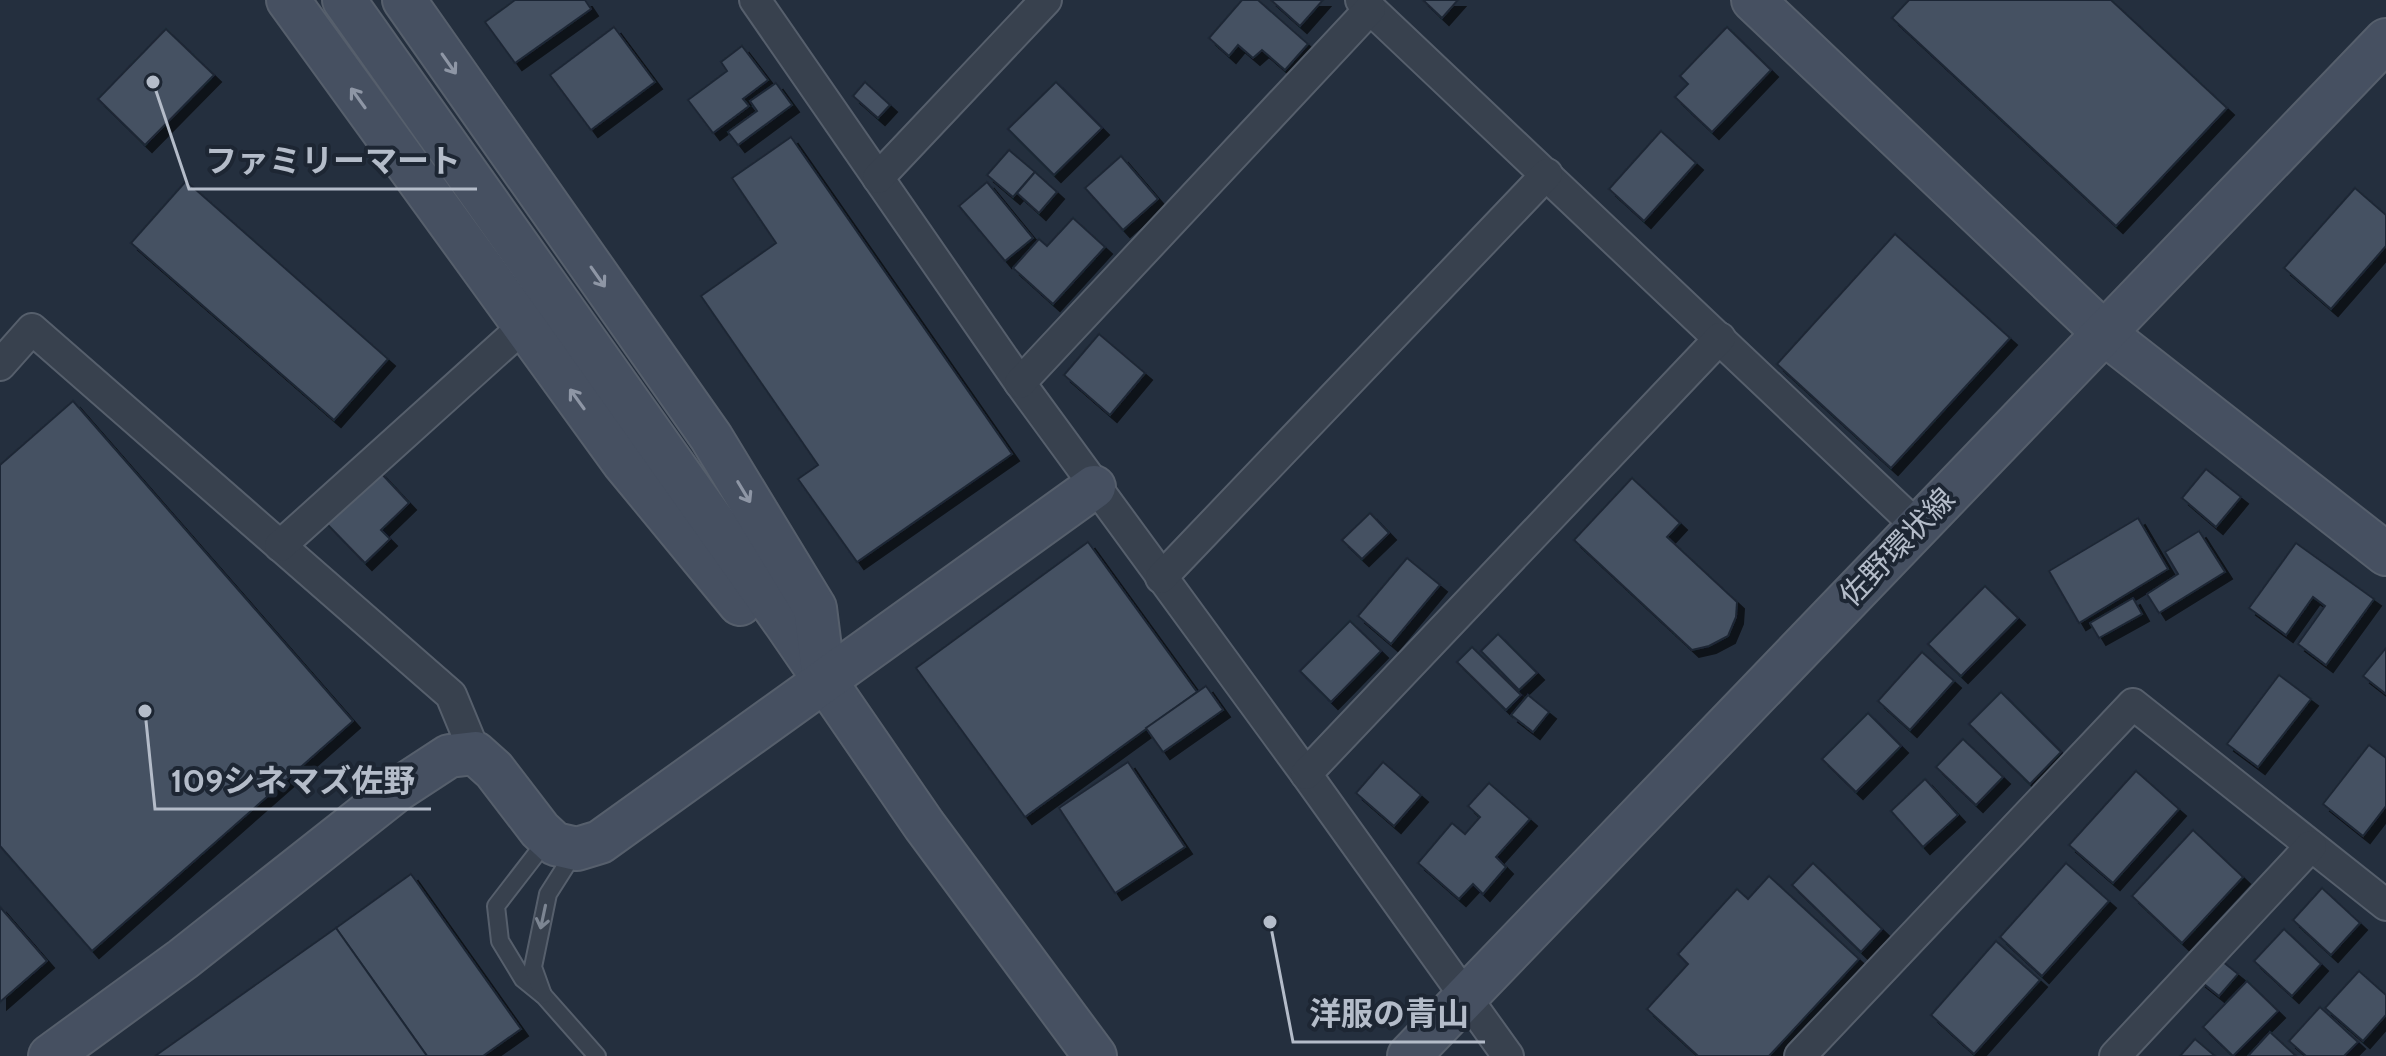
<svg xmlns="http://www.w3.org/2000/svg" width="2386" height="1056" viewBox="0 0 2386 1056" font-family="Cabin,'Noto Sans JP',sans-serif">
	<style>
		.building { fill: #455162; stroke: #1f2835; stroke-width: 2; filter: url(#shadow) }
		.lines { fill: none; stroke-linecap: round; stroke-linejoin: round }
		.lane-casing { stroke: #565f6c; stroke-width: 20 }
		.street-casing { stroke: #565f6c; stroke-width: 34 }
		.secondary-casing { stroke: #565f6c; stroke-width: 46 }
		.lane { stroke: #38414e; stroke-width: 16 }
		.street { stroke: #38414e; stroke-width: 30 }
		.secondary { stroke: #465061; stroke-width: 42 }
		.oneway { stroke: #8e96a5 }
		.oneway2 { stroke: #7c8592 }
		.labels { text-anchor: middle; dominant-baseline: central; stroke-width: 8; stroke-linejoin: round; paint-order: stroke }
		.street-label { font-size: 30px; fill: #b4bcc9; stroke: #1d2633 }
		.leader { fill: none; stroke: #b4bcc9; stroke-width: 3 }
		.callout-dot { fill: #b4bcc9; stroke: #1d2633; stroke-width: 3 }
		.callout-label { font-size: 32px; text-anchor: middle; font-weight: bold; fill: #b4bcc9; stroke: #1d2633; stroke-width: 8; stroke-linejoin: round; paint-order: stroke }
	</style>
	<defs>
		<filter id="shadow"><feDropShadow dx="7" dy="7" stdDeviation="0" flood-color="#0009"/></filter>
	</defs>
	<rect width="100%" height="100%" fill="#242f3e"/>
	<g class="building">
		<path d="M515 0H585L591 9 515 63 485 22Z"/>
		<path d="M1242 0H1258L1308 44 1285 70 1262 50 1253 58 1238 45 1229 56 1209 38Z"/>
		<path d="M1271 0H1323L1300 26Z"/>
		<path d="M1423 0H1458L1442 18Z"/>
		<path d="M1909 0H2111L2227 108 2116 226 1892 18Z"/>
		<path d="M614 27 655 82 591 130 550 75Z"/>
		<path d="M1727 27 1771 70 1712 132 1675 97 1688 84 1680 76Z"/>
		<path d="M166 29 214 75 145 145 98 99Z"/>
		<path d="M742 46 768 80 743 99 749 106 713 133 688 100 727 71 721 62Z"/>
		<path d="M865 82 890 105 878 118 853 96Z"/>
		<path d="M1056 82 1102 128 1054 175 1008 129Z"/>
		<path d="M776 83 792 105 738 145 728 132 757 111 750 101Z"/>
		<path d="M1661 131 1696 163 1644 221 1609 189Z"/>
		<path d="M791 137 1012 454 857 562 798 479 818 465 701 296 776 243 732 178Z"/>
		<path d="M1009 150 1035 172 1013 197 987 175Z"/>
		<path d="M1121 156 1158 199 1123 230 1085 188Z"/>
		<path d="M1035 172 1057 192 1039 213 1017 193Z"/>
		<path d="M186 181 388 359 334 420 131 243Z"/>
		<path d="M987 182 1033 238 1005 261 959 206Z"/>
		<path d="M2355 188 2386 215V246L2331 309 2284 268Z"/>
		<path d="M1073 218 1105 247 1053 304 1013 268 1039 239 1047 246Z"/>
		<path d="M1895 234 2010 338 1891 468 1777 364Z"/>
		<path d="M1099 334 1145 373 1110 415 1064 375Z"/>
		<path d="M73 401 353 721 92 951 0 846V465Z"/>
		<path d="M2206 469 2241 497 2216 527 2182 498Z"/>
		<path d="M379 471 409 503 381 530 390 539 365 563 326 523Z"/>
		<path d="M1632 478 1680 523 1667 537 1737 602 1736 617 1728 636 1709 646 1692 650 1574 540Z"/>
		<path d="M1370 513 1389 533 1362 559 1342 540Z"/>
		<path d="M2138 518 2168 569 2079 623 2049 571Z"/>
		<path d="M2199 531 2225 572 2159 613 2147 594 2178 574 2165 552Z"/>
		<path d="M1088 542 1197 692 1025 817 916 668Z"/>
		<path d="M2296 543 2374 599 2326 665 2298 644 2325 606 2313 597 2286 635 2249 608Z"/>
		<path d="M1407 558 1440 585 1391 644 1358 616Z"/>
		<path d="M1985 586 2018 618 1961 676 1928 644Z"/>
		<path d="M2133 598 2142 614 2099 638 2090 623Z"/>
		<path d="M1350 621 1381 651 1331 702 1300 671Z"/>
		<path d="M1498 634 1537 673 1519 690 1481 651Z"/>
		<path d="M1472 647 1521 695 1506 710 1457 662Z"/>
		<path d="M2386 648V694L2363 676Z"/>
		<path d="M1922 652 1954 681 1910 730 1878 701Z"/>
		<path d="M2279 675 2311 699 2258 767 2227 744Z"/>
		<path d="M1206 686 1223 710 1163 752 1146 728Z"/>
		<path d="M2001 692 2061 752 2030 784 1969 724Z"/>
		<path d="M1528 695 1549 712 1533 732 1511 715Z"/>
		<path d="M1868 713 1901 746 1856 792 1822 759Z"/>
		<path d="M1963 739 2003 777 1976 805 1936 767Z"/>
		<path d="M2369 745 2386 758V806L2363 836 2323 804Z"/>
		<path d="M1128 762 1185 847 1115 893 1059 808Z"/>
		<path d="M1383 762 1421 795 1394 826 1356 793Z"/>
		<path d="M2136 771 2179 809 2113 883 2069 845Z"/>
		<path d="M1925 779 1958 815 1923 847 1891 811Z"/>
		<path d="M1489 783 1530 819 1496 857 1506 867 1483 894 1473 884 1459 899 1418 863 1452 823 1465 834 1480 817 1468 806Z"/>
		<path d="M2193 830 2243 877 2182 943 2132 896Z"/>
		<path d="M1813 863 1882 929 1861 952 1792 885Z"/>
		<path d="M2066 863 2109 901 2042 976 2000 937Z"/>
		<path d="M411 874 521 1029 483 1056H427L336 928Z"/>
		<path d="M1769 876 1859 959 1769 1056H1698L1647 1009 1688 964 1678 954 1737 889 1748 899Z"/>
		<path d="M2322 888 2360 923 2331 955 2293 920Z"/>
		<path d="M0 907 47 961 0 1002Z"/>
		<path d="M336 928 427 1056H155Z"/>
		<path d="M2284 929 2321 964 2292 996 2254 961Z"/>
		<path d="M1996 941 2040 980 1974 1054 1931 1015Z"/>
		<path d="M2217 957 2238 974 2219 996 2199 980Z"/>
		<path d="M2359 971 2386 995V1015L2363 1041 2325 1008Z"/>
		<path d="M2247 981 2278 1011 2233 1056 2203 1027Z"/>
		<path d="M2320 1007 2358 1042 2344 1056H2306L2289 1041Z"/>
		<path d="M2270 1032 2296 1056H2248Z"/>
		<path d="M2195 1039 2215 1056H2180Z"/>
	</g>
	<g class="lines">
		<defs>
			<g id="lane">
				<path d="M547 840 496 906 500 941 523 979 544 996 597 1056"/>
				<path d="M543 995 533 967 548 894 576 850"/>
			</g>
			<g id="street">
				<path d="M755 0 1020 383 1306 774 1508 1056"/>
				<path d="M1361 0 1917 526"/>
				<path d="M878 178 1046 0"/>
				<path d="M0 365 32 329 451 695 475 753"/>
				<path d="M1020 383 1370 9"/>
				<path d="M280 546 523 327"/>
				<path d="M1161 578 1547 174"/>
				<path d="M1306 774 1720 338"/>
				<path d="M1800 1056 2133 704 2386 905"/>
				<path d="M2115 1056 2311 846"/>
			</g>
			<g id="secondary">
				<path d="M288 0 623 462 740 604"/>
				<path d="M344 0 786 624 924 825 1095 1056"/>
				<path d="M404 0 711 437 815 608 823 672"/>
				<path d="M1753 0 2104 333 2386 554"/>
				<path d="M50 1056 183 959 397 790 449 756 475 753 494 770 540 830 555 844 577 849 600 842 1094 487"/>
				<path d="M1409 1056 2386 40"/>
			</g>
		</defs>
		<use href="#lane" class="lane-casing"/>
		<use href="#street" class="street-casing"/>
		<use href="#secondary" class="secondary-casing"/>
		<use href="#lane" class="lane"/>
		<use href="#street" class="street"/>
		<use href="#secondary" class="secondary"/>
	</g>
	<defs><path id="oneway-shaft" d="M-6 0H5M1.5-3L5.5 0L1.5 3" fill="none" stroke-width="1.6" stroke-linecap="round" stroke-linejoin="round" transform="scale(2)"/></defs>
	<g class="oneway">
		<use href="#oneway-shaft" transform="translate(449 64) rotate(55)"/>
		<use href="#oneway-shaft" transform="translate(358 98) rotate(-126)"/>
		<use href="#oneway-shaft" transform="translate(598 277) rotate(55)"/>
		<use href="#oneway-shaft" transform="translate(577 399) rotate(-126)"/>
		<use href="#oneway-shaft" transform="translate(744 492) rotate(59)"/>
	</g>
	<use class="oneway2" href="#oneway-shaft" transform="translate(543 917) rotate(102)"/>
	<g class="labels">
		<g class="street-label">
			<text transform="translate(1897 547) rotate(-46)">佐野環状線</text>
		</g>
	</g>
	<path class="leader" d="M153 82L189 189H477M145 711L155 809H431M1270 922L1293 1042H1485"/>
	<g class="callout-dot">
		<circle cx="153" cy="82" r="8"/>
		<circle cx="145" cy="711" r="8"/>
		<circle cx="1270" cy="922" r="8"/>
	</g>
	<g class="callout-label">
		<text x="333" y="172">ファミリーマート</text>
		<text x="293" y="792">109シネマズ佐野</text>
		<text x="1389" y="1025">洋服の青山</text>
	</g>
</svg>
